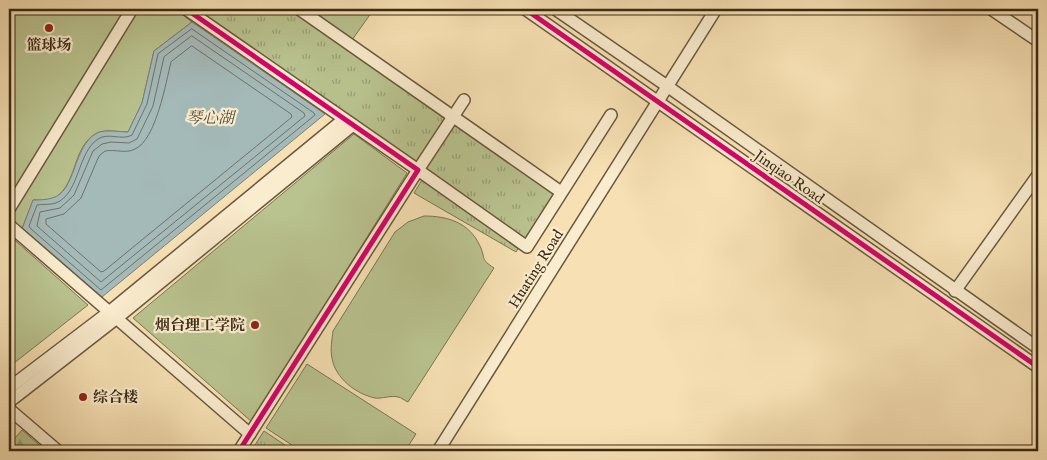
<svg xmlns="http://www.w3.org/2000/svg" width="1047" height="460" viewBox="0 0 1047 460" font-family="'IM FELL English','Noto Serif SC',serif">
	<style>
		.grass { fill: url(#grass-tufts); stroke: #7a7652 }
		.forest { fill: url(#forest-firs); stroke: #7a7652 }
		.green { fill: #b9c38f; stroke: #7a7652 }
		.water { fill: #a4bab9; stroke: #7a8077 }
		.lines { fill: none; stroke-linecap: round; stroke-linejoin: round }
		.shore { stroke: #707267; stroke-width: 1 }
		.minor-casing { stroke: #6a583d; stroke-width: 14 }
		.minor { stroke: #faecce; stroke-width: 11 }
		.cycleway-casing { stroke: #faecce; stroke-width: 8 }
		.cycleway { stroke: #d6006c; stroke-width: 5 }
		.poi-dot { fill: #8f2418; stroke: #faecce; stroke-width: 2 }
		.labels { text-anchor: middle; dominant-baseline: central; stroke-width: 4.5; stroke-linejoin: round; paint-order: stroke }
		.poi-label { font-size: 15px; font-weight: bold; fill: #3b2a15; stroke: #faecce }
		.street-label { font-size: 15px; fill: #3b2a15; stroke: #faecce }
		.water-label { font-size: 16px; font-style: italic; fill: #554e3e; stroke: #faecce }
	</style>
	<defs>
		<pattern id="grass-tufts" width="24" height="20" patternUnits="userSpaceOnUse" patternTransform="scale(1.25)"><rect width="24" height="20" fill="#b9c38f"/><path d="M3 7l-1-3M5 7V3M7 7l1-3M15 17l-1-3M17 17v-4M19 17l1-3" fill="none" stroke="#989f74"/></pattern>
		<pattern id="forest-firs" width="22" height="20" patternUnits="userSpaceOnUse" patternTransform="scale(1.25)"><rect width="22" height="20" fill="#b9c38f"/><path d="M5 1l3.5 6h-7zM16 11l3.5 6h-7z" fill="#989f74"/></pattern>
	</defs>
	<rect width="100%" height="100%" fill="#f7e1b4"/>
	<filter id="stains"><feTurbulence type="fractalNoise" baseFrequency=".004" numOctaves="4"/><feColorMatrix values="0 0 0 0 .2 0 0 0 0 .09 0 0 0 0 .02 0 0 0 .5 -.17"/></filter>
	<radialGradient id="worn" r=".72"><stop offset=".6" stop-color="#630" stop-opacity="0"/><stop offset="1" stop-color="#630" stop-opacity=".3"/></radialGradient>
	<g class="grass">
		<path d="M210 9H295L448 116 417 163 205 17Z"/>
		<path d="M454 120 555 192 525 239 422 168Z"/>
		<path d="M422 180 519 247 516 252 414 193Z"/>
		<path d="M264 431 294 451H251Z"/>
	</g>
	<path class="forest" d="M22 430 46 451H9V445Z"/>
	<g class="green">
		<path d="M9 9H126L9 201Z"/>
		<path d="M137 9H175L192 22 154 51 142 103 128 132C119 132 105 129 97 133 72 146 78 182 56 197 50 201 39 200 33 200L22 229 9 216Z"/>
		<path d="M306 9H374L352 40Z"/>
		<path d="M354 134 407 173 252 422 133 318Z"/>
		<path d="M424 216C447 216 469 222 480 246 486 259 480 259 494 268L408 402C405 401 401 397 398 397 391 395 382 399 375 398 356 394 335 378 332 358 330 349 332 340 333 331L395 232 408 222Z"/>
		<path d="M9 235 88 305 9 367Z"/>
		<path d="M307 364 416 434 405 451H301L266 428Z"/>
	</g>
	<path class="water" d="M192 22 325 114 102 297 22 229 33 200C39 200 46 200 52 198 76 193 73 145 97 133 106 129 119 132 128 132L142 103 154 51Z"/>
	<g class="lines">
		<g class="shore">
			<path d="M192 29 314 113 315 115 101 290 30 228 29 226 37 205C42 204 50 205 56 203 80 193 77 153 98 139 108 132 122 141 132 135L147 104 158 54Z"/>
			<path d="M192 36 304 113 305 116 101 282 37 226 40 212 60 208 74 195 93 151 102 144 111 142 129 143 137 139 153 106 164 57Z"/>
			<path d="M192 46 291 114 292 117 104 271 101 272 46 224V219L64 214 81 198 99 156 105 151C115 149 126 154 135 149 156 140 166 82 171 62Z"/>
		</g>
		<defs>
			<g id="minor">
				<path d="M186 9 418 170 239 451"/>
				<path d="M299 9 561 192"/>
				<path d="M525 9 1038 367"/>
				<path d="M555 9 667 86 1038 348"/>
				<path d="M991 9 1038 41"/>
				<path d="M464 100 418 170 527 247 611 115"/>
				<path d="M9 209 132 9"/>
				<path d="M9 225 250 434"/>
				<path d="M955 291 1038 175"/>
				<path d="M9 388 109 312 344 119"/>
				<path d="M9 402 117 318 353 125"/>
				<path d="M9 409 58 451"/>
				<path d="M438 451 716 9"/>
			</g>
		</defs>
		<use href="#minor" class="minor-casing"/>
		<use href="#minor" class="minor"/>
		<defs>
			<g id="cycleway">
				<path d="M186 9 418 170 239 451"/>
				<path d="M525 9 1038 367"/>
			</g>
		</defs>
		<use href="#cycleway" class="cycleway-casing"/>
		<use href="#cycleway" class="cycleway"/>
	</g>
	<g class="poi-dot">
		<circle cx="49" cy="28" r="5"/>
		<circle cx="255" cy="325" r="5"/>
		<circle cx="83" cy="397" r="5"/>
	</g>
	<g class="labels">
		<g class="poi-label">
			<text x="49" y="45">篮球场</text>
			<text x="245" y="325" text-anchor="end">烟台理工学院</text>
			<text x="93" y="397" text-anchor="start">综合楼</text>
		</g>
		<g class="street-label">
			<text transform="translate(789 177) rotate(35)">Jinqiao Road</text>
			<text transform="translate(536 269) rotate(-58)">Huating Road</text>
		</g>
		<g class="water-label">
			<text x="210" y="119">琴心湖</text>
		</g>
	</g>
	<rect width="1047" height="460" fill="none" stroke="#f7e1b4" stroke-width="30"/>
	<rect x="10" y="10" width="1027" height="440" fill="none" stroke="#3b2a15" stroke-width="2.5"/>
	<rect x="15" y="15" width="1017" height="430" fill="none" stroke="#3b2a15"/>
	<rect width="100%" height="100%" filter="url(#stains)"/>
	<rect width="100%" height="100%" fill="url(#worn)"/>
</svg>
